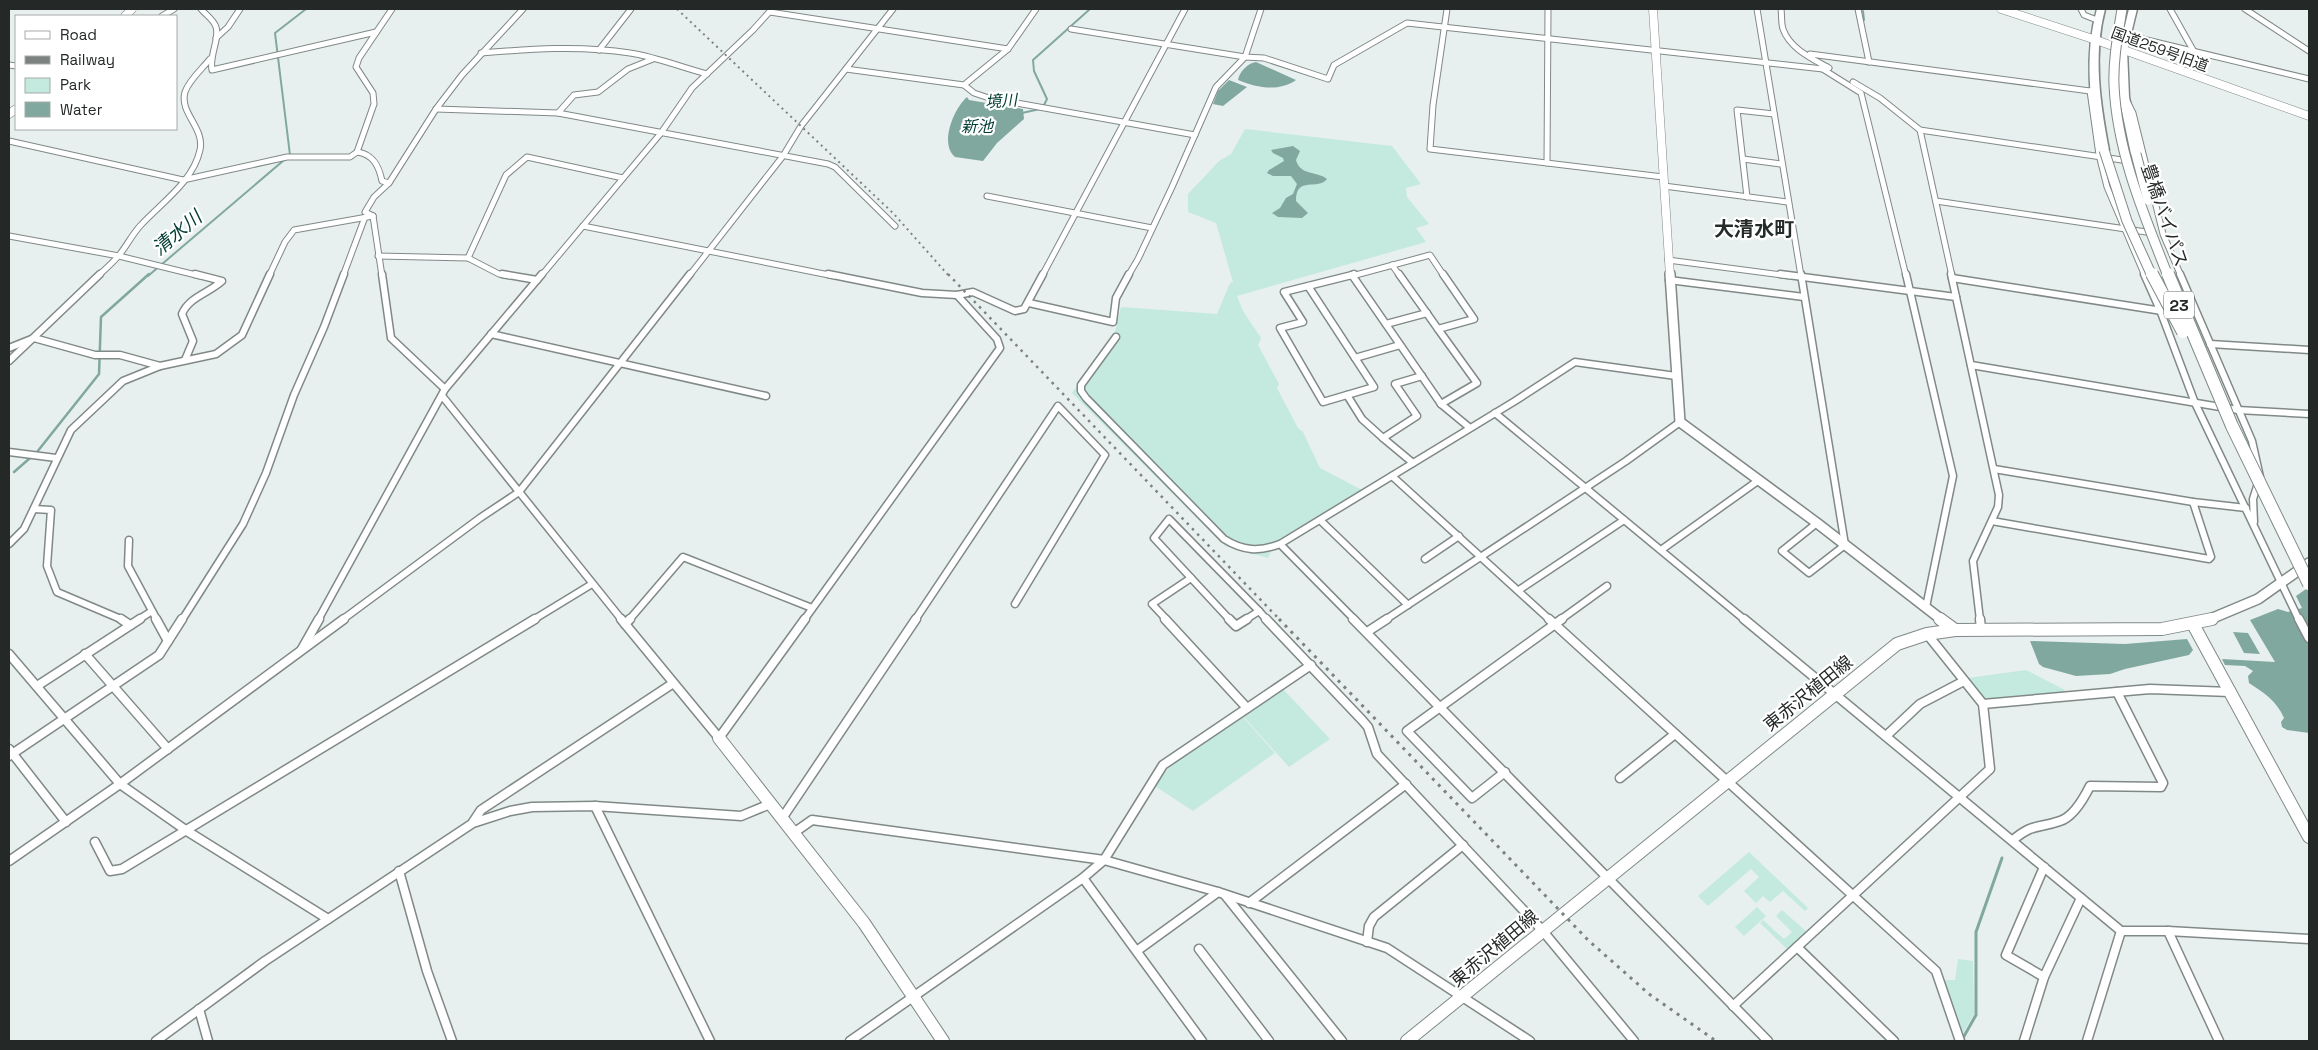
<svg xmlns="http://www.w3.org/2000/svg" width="2318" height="1050" viewBox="0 0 2318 1050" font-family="'Space Grotesk','Noto Sans JP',sans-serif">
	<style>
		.green { fill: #c4e9df }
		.water { fill: #81a89e }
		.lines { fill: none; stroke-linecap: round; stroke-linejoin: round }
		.stream-far2 { stroke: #81a89e; stroke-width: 2 }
		.stream-far1 { stroke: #81a89e; stroke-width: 2.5 }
		.stream { stroke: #81a89e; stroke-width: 3 }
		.street-far2-casing { stroke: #808987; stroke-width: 7 }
		.street-far1-casing { stroke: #808987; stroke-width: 9 }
		.street-casing { stroke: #808987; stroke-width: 11 }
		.secondary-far2-casing { stroke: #808987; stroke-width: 9 }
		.secondary-far1-casing { stroke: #808987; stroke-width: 12 }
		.secondary-casing { stroke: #808987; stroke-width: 14 }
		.highway-casing { stroke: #808987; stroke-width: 3 }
		.street-far2 { stroke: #fff; stroke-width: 5 }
		.street-far1 { stroke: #fff; stroke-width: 6 }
		.street { stroke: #fff; stroke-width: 8 }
		.secondary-far2 { stroke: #fff; stroke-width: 8 }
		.secondary-far1 { stroke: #fff; stroke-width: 9 }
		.secondary { stroke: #fff; stroke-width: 12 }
		.highway { fill: #fff; fill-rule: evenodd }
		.rail-far2 { stroke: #7c8280; stroke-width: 2; stroke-dasharray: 2 4; stroke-linecap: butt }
		.rail-far1 { stroke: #7c8280; stroke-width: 2.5; stroke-dasharray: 2.5 5; stroke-linecap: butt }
		.rail { stroke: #7c8280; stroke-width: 3; stroke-dasharray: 3 5.5; stroke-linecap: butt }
		.highway-bridge-far1-casing { stroke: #808987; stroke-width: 11; stroke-linecap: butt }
		.highway-bridge-casing { stroke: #808987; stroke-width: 14; stroke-linecap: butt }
		.highway-bridge-far1 { stroke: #fff; stroke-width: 9 }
		.highway-bridge { stroke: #fff; stroke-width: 12 }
		.labels { text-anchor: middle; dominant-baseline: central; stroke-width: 4.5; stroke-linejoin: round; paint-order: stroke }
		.far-street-label { font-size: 15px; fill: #242827; stroke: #fff }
		.far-water-label { font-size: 16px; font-style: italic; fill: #003c32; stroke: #fff }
		.shield { fill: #fff; stroke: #666868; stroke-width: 1 }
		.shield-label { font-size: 16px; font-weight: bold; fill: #242827 }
		.street-label { font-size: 18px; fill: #242827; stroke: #fff }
		.water-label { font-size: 19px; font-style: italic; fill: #003c32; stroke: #fff }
		.quarter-label { font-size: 20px; font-weight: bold; fill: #242b29; stroke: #fff }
	</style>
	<rect width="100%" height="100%" fill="#e7f0ee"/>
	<g class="green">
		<path d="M1245 129 1392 146 1421 184 1406 188 1407 197 1429 224 1416 228 1426 242 1237 296 1243 311 1261 338 1258 345 1279 384 1277 388 1298 428 1303 432 1320 468 1362 490 1276 541 1268 558 1225 546 1072 393 1115 331 1121 307 1217 314 1230 283 1233 282 1216 223 1188 212V194L1219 161 1231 154Z"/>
		<path d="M2026 670 2065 690 2058 696 1985 701 1968 678Z"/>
		<path d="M1283 689 1330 739 1289 767 1243 716Z"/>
		<path d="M1242 716 1275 753 1193 811 1155 786 1172 764Z"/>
		<path d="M1749 852 1808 908 1805 911 1783 891 1770 902 1763 896 1756 903 1744 891 1759 877 1751 869 1708 906 1698 896Z"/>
		<path d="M1757 907 1766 916 1744 936 1735 927Z"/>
		<path d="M1782 910 1807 932 1788 950 1760 923 1763 920 1784 939 1792 932 1776 916Z"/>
		<path d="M1958 959 1973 961 1974 1014 1963 1033 1960 1031 1944 980H1955Z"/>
	</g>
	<g class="water">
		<path d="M1256 62 1296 80C1279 92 1257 88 1238 80 1239 72 1248 63 1256 62Z"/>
		<path d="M1229 80 1247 87 1223 106 1213 104 1218 91Z"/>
		<path d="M967 97 969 100 1023 109 1024 119 997 143 983 161 955 157C939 144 954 108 967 97Z"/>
		<path d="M1293 146 1300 151 1296 160C1300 176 1318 171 1327 179 1318 191 1296 175 1296 201L1308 213 1302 218 1278 217 1272 213 1280 208 1286 198 1293 194 1297 184 1291 176H1273L1267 173 1269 170 1284 161 1283 158 1273 153 1271 150Z"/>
		<path d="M2309 587V733L2287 730 2282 727 2281 722 2284 718C2277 701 2263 692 2249 683L2248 676 2253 671 2245 666 2225 665 2222 659 2275 662 2250 620 2278 609 2288 612 2302 608 2296 596Z"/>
		<path d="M2233 632 2248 633 2260 654 2244 653Z"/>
		<path d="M2187 639 2193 650 2189 655 2125 669 2110 674 2076 676 2043 667 2039 664 2030 641 2125 644Z"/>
	</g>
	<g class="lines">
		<g class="stream-far2">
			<path d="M1863 11 1864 20"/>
			<path d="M1043 107 1047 99 1034 71 1033 60 1090 9"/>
			<path d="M1022 113 1040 109"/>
			<path d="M148 276 290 155 275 33 306 9"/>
		</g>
		<path class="stream-far1" d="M14 472 37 452 99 374 101 317 149 274"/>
		<path class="stream" d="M1964 1041 1963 1038 1976 1015V932L2002 858"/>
		<defs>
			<g id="street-far2">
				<path d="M201 9C206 15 214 20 216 27 220 39 209 55 212 70L376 32"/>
				<path d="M1447 9 1433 105 1430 149 1663 177"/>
				<path d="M1757 9 1801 276"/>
				<path d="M1781 9C1782 16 1781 23 1783 29 1790 49 1813 59 1829 68"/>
				<path d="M1858 9 1869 62"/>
				<path d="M2081 9 2084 15 2097 20"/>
				<path d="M2170 9 2193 50"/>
				<path d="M2245 9 2309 51"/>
				<path d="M770 12 1008 49"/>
				<path d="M162 16 174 9"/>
				<path d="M1071 29 1245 57 1264 58 1328 79 1334 65 1407 23 1823 69 1827 67"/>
				<path d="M2126 35 2309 79"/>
				<path d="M216 38 228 27 240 9"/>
				<path d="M599 50 631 9"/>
				<path d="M481 53C530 49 580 45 630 53 656 57 681 67 707 74"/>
				<path d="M1810 54 2090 91 2094 89"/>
				<path d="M9 65 16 66"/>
				<path d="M1821 68 1861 93 1906 276"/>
				<path d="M846 69 964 85 974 93 989 98 1195 135"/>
				<path d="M1853 82 1880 98 1920 130 2142 163"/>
				<path d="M964 85 1008 49 1036 9"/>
				<path d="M2090 91 2099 155 2107 187 2145 276"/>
				<path d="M2128 103 2133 113 2163 234 2181 276"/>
				<path d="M436 109 558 113 828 164 835 167 895 226"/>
				<path d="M558 113 574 95 598 92 628 69 653 59"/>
				<path d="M1920 130 1952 276"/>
				<path d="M9 141 183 180 287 157H350L357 152 374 104 373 93 356 67 359 58 392 9"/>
				<path d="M357 152C373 154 379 166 382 181L389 183"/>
				<path d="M1743 159 1781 164"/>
				<path d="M1547 163 1548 9"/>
				<path d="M1664 186 1787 202"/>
				<path d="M987 196 1152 228"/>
				<path d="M1747 197 1737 110 1774 114"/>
				<path d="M1936 201 2153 233"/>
				<path d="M373 216 365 212 374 197 389 183 436 109 462 75 523 9"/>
				<path d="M373 216 382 276"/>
				<path d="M583 226 834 276"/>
				<path d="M9 236 119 256 200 276"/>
				<path d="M378 256 468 258 499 274 510 276"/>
				<path d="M468 258 506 175 527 157 623 178"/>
				<path d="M1668 260 1790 276"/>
				<path d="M1392 265 1400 276"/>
				<path d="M98 276C105 269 114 262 120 254 127 245 132 235 140 226 161 203 193 182 200 150 205 128 179 113 185 92 189 80 202 69 210 59"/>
				<path d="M269 276 285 242 294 230 373 216"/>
				<path d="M343 276 365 217"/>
				<path d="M541 276 661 133 692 88 753 30 772 9"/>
				<path d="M689 276 783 156 801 126 893 9"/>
				<path d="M1042 276 1185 9"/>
				<path d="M1128 276 1138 259 1172 187 1216 87 1245 57 1261 9"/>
				<path d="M1349 276 1352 275"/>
				<path d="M1352 276 1430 255 1444 276"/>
			</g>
			<g id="street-far1">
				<path d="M382 274 391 338 445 389"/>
				<path d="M502 274 537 280"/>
				<path d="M828 274 922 293 957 295 973 292 1015 311 1024 309 1043 274"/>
				<path d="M1354 274 1352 275 1441 404"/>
				<path d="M1399 274 1438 329"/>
				<path d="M1780 274 1956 297"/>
				<path d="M1801 274 1845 545 1809 573 1782 551 1817 523"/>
				<path d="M1906 274 1953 476 1926 607"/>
				<path d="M1951 274 1999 495 1998 507 1973 561 1980 620"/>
				<path d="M2144 274 2160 310 2195 403 2299 620"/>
				<path d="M2180 274 2252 441 2260 477 2253 499 2254 522"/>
				<path d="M1952 278 2162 311"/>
				<path d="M1669 280 1804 297"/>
				<path d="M1308 286 1374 387 1323 402 1280 328 1303 322 1284 292 1352 275"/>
				<path d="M1029 303 1113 322 1116 298 1129 274"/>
				<path d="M1386 324 1427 313"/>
				<path d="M491 334 766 396"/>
				<path d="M1116 337 1081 385V391L1086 398 1224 539C1243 551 1259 552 1280 544"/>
				<path d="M2210 344 2309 350"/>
				<path d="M9 348 34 338 95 355H120L160 366"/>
				<path d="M1355 358 1400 345"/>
				<path d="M185 360 193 341 182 314C189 297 209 293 222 281L195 274"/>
				<path d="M9 361 100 274"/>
				<path d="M1971 365 2238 410 2309 414"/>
				<path d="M1347 395 1362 419 1383 438"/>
				<path d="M443 397 622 620"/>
				<path d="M1441 404 1470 428"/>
				<path d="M1441 404 1477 383 1438 329 1474 319 1443 274"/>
				<path d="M1495 413 1745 620"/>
				<path d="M9 452 56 458"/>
				<path d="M1413 463 1383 438 1417 416 1395 384 1422 376"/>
				<path d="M1994 469 2193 502 2246 508"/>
				<path d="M1392 476 1550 620"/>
				<path d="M34 509 51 510 47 566 57 592 123 620"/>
				<path d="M1320 520 1408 605"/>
				<path d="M1992 521 2209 559 2211 557 2193 502"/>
				<path d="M129 540 128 566 157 620"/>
				<path d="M9 544 24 529 71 430 123 381 160 366 216 354 242 335 270 274"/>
				<path d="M1661 550 1759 480"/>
				<path d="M1425 559 1459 536"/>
				<path d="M1519 590 1624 520"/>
				<path d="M1259 611 1267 620"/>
				<path d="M138 620 152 611"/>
				<path d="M182 620 243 524 266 473 294 395 324 327 344 274"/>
				<path d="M318 620 445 389 542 274"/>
				<path d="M342 620 480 518 519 492 690 274"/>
				<path d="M533 620 592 584"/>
				<path d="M629 620 683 557 812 608"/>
				<path d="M804 620 1000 348 997 339 957 295"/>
				<path d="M915 620 1058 406 1105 455 1015 604"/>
				<path d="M1167 620 1152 604 1191 578"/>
				<path d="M1230 620 1154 538 1169 519 1259 611"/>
				<path d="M1245 620 1259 611"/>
				<path d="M1355 620 1280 544 1515 401 1575 362 1676 376"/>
				<path d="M1385 620 1626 461 1680 422"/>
				<path d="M1560 620 1607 586"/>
			</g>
			<g id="street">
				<path d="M121 619 130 625"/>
				<path d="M156 619 168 641"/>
				<path d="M621 619 719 738 805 619"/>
				<path d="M1165 619 1247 708"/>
				<path d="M1229 619 1236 626 1247 619"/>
				<path d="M1266 619 1362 720 1368 727 1377 754 1542 930 1634 1041"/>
				<path d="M1353 619 1768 1041"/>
				<path d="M1549 619 1936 971 1960 1041"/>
				<path d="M1744 619 2121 931H2168L2309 939"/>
				<path d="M1980 619 1981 629"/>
				<path d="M2299 619 2309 638"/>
				<path d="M625 624 630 619"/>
				<path d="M1367 632 1387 619"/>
				<path d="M302 649 319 619"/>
				<path d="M9 654 120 784 187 831 328 919"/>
				<path d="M85 654 168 749"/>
				<path d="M37 686 140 619"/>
				<path d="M1983 704 2150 689 2230 692"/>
				<path d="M1886 736 1920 704 1964 681"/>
				<path d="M9 749 66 822"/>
				<path d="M9 756 159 655 182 619"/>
				<path d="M1505 772 1472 798 1407 731 1562 619"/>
				<path d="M1620 778 1675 734"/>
				<path d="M595 806 710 1041"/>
				<path d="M783 817 916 619"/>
				<path d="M473 822 481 810 672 684"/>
				<path d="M795 832 812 820 1104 860 1218 892 1387 948 1530 1041"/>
				<path d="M2013 840C2033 823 2037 829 2060 821 2073 817 2084 798 2090 786L2161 787 2163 783 2117 692"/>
				<path d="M95 842 110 871 122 869 535 619"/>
				<path d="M9 861 120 784 344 619"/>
				<path d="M2044 867 2006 955 2044 977"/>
				<path d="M399 871 427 971 452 1041"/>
				<path d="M1083 878 1202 1041"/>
				<path d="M1225 895 1342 1041"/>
				<path d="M1249 903 1406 784"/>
				<path d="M2168 931 2219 1041"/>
				<path d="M1367 942 1369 926 1374 917 1463 845"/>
				<path d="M1797 947 1894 1041"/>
				<path d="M1199 949 1269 1041"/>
				<path d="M1138 950 1218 892"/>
				<path d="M1733 1006 1990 769 1983 704 1927 634"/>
				<path d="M199 1009 208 1041"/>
				<path d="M156 1041 265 961 473 823 510 811 532 807 595 806 741 816 770 804"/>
				<path d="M850 1041 1083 878 1104 860 1163 765 1311 665"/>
				<path d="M2024 1041 2044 977 2081 898"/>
				<path d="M2087 1041 2121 931"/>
			</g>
			<g id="secondary-far2">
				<path d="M1653 9 1670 276"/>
				<path d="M2001 9 2096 40 2309 116"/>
				<path d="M125 16 132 9"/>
				<path d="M9 114 16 109"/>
			</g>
			<g id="secondary-far1">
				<path d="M1670 274 1680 422 1817 523 1942 620"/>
				<path d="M2208 620 2258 599 2309 563"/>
			</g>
			<g id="secondary">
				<path d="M1940 619 1955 630"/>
				<path d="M2194 626 2309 837"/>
				<path d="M719 738 864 923 943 1041"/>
				<path d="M1407 1041 1897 644 1927 634 1955 630 2162 629 2212 619"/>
			</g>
			<g id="highway">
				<path d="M2097 9H2105C2093 55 2100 103 2109 150L2104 153 2099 150C2090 103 2084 55 2097 9Z"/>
				<path d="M2129 9H2137L2127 50 2129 97 2141 154 2136 157 2131 154 2119 97V50Z"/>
			</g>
		</defs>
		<use href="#street-far2" class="street-far2-casing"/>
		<use href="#street-far1" class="street-far1-casing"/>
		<use href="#street" class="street-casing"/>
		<use href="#secondary-far2" class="secondary-far2-casing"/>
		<use href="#secondary-far1" class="secondary-far1-casing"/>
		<use href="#secondary" class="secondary-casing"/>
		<use href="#highway" class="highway-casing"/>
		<use href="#street-far2" class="street-far2"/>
		<use href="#street-far1" class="street-far1"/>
		<use href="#street" class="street"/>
		<use href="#secondary-far2" class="secondary-far2"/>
		<use href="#secondary-far1" class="secondary-far1"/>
		<use href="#secondary" class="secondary"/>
		<use href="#highway" class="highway"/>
		<path class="rail-far2" d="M677 9 893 213 949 276"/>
		<path class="rail-far1" d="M948 274 1280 620"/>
		<path class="rail" d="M1279 619 1588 940 1649 994 1716 1041"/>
		<defs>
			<g id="highway-bridge-far1">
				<path d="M2122 9C2118 34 2113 60 2114 85 2117 152 2144 215 2168 276"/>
				<path d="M2104 150 2127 221 2152 276"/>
				<path d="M2136 154 2148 200"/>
			</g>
			<g id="highway-bridge">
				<path d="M2152 274 2183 332"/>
				<path d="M2168 274 2232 426 2309 584"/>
			</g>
		</defs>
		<use href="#highway-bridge-far1" class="highway-bridge-far1-casing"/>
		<use href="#highway-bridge" class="highway-bridge-casing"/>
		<use href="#highway-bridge-far1" class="highway-bridge-far1"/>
		<use href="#highway-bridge" class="highway-bridge"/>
	</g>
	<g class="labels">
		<g class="far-street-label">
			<text transform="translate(2160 49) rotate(20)">国道259号旧道</text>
		</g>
		<g class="far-water-label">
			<text transform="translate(1001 101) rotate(-4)">境川</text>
			<text x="977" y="126">新池</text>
		</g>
		<rect class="shield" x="2164" y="291.5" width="30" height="27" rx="4"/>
		<g class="shield-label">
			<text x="2179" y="305">23</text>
		</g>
		<g class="street-label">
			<text transform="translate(2165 215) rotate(71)">豊橋バイパス</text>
			<text transform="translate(1808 693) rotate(-39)">東赤沢植田線</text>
			<text transform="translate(1494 948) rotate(-40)">東赤沢植田線</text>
		</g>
		<g class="water-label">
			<text transform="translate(177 233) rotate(-40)">清水川</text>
		</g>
		<g class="quarter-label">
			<text x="1754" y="229">大清水町</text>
		</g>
	</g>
	<rect width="2318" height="1050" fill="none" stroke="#242827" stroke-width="20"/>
	<rect x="15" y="15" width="162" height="115" fill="#ffffff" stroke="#a7a9a9"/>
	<rect x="25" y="31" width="25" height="8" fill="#ffffff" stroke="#a7a9a9"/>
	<text x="60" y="40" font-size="15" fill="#242827">Road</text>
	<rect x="25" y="56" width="25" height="8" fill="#7c8280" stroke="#a7a9a9"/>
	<text x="60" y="65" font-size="15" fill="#242827">Railway</text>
	<rect x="25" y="78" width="25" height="15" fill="#c4e9df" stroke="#a7a9a9"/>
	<text x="60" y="90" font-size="15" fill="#242827">Park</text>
	<rect x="25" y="102" width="25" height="15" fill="#81a89e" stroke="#a7a9a9"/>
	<text x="60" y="115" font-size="15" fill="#242827">Water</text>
</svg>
